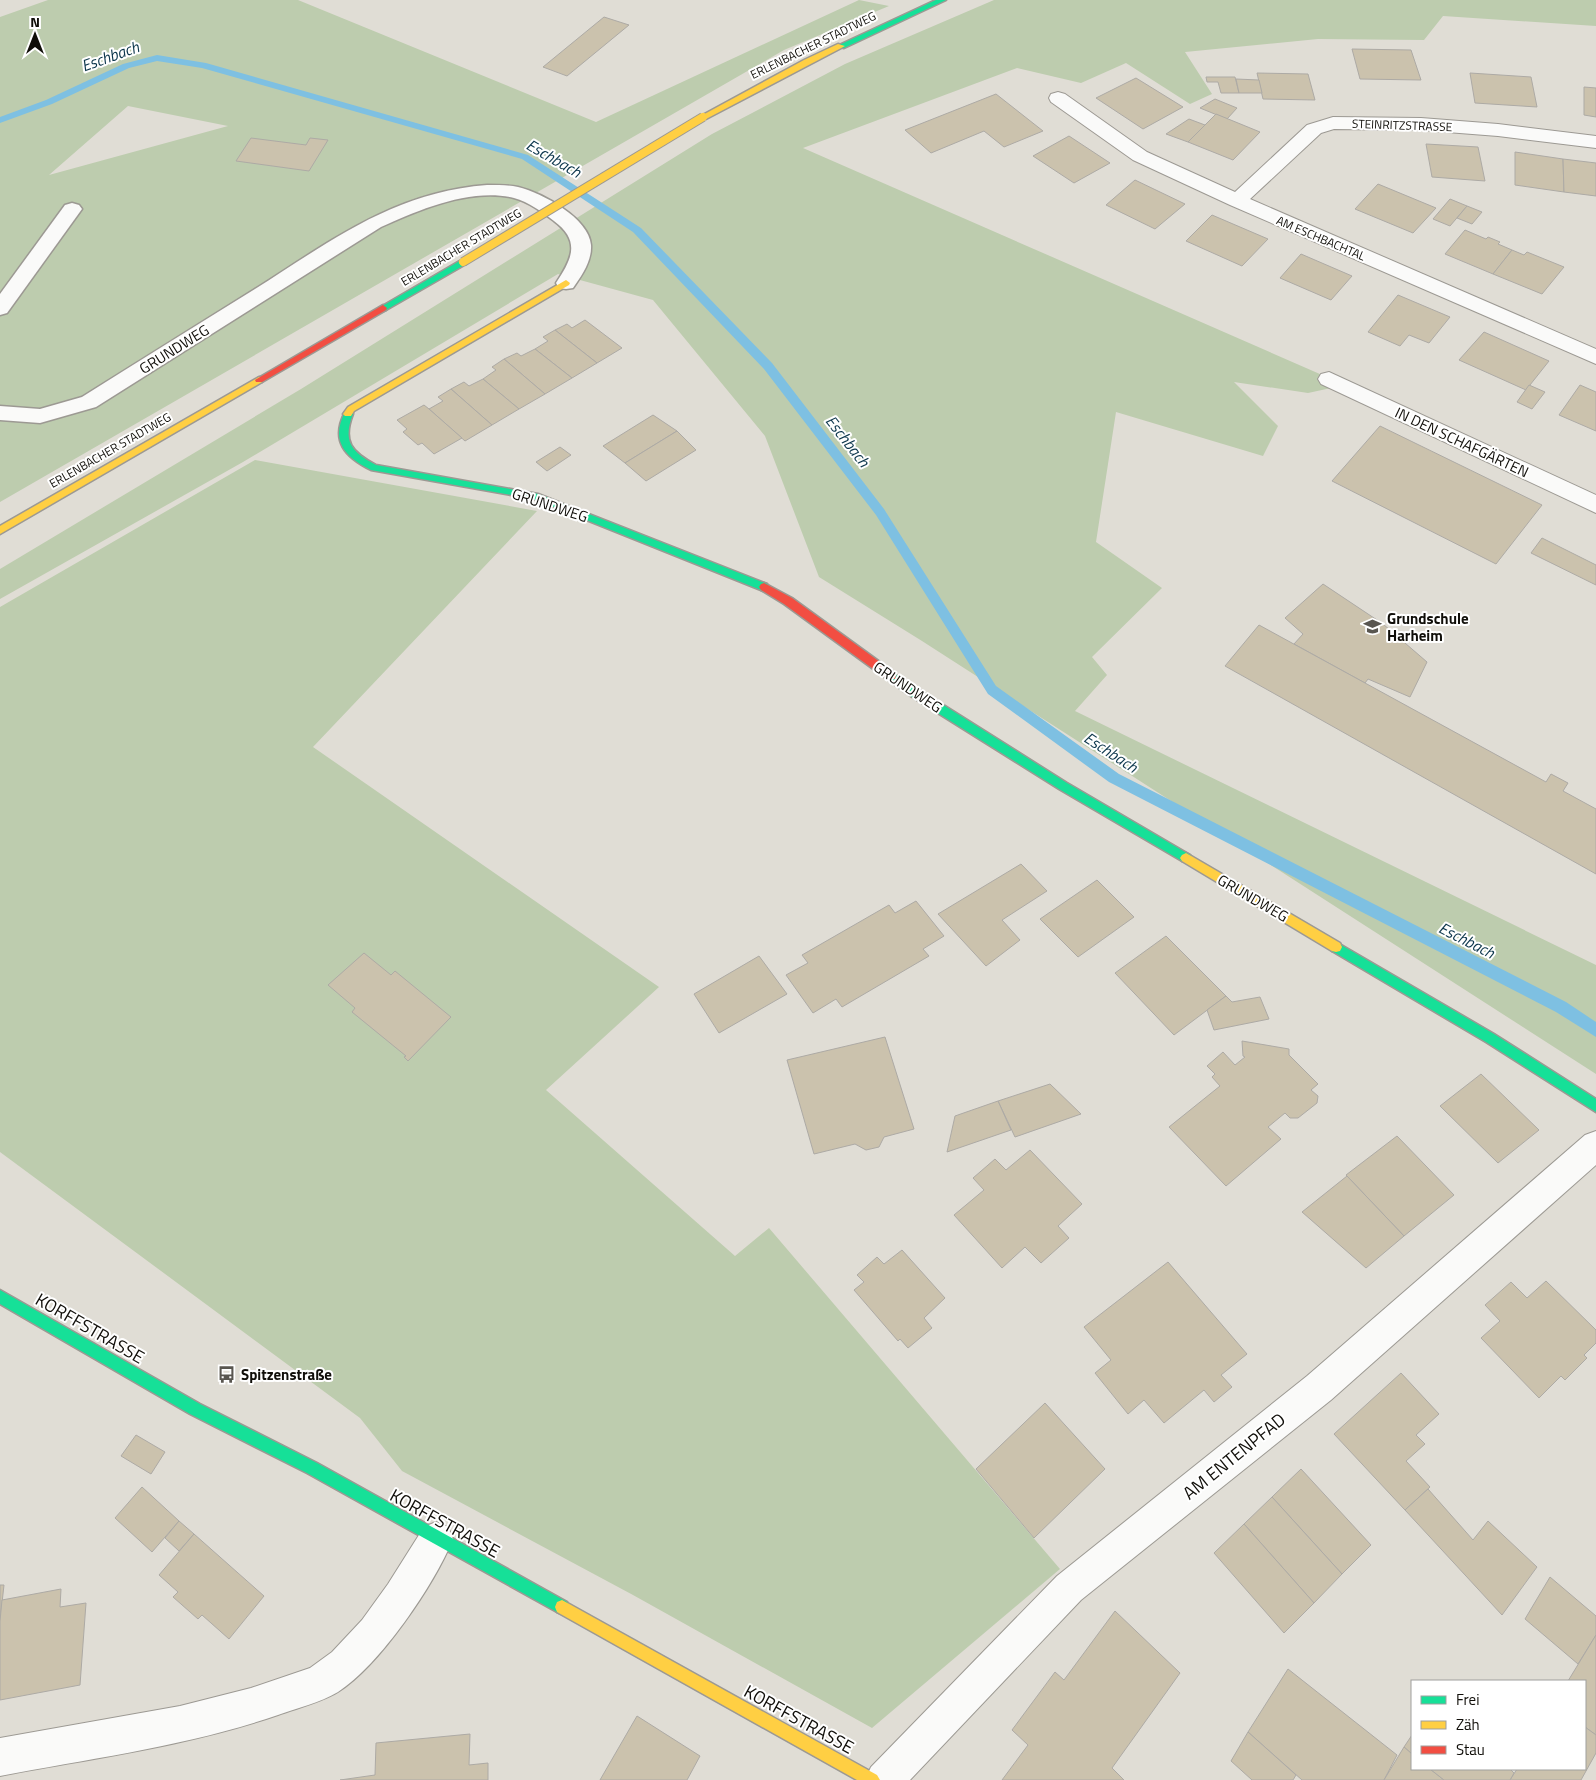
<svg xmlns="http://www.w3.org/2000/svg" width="1596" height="1780" viewBox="0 0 1596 1780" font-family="'Titillium Web',sans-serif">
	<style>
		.green { fill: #bdccae; fill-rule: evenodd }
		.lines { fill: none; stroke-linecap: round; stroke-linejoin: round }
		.stream { fill: #7ec0e2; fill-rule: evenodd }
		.building { fill: #cbc2ad; stroke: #adaaa5 }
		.lane-casing { stroke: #9c9993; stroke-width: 3 }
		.street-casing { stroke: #9c9993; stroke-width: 2 }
		.fast-casing { stroke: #9c9993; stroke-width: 3 }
		.slow-casing { stroke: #9c9993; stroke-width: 3 }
		.jam-casing { stroke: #9c9993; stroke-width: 3 }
		.lane { fill: #fafaf9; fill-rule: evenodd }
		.street { fill: #fafaf9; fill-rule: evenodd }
		.fast { fill: #16e098; fill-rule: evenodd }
		.slow { fill: #ffcf43; fill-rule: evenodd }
		.jam { fill: #f24e42; fill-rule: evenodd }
		.slow-bridge-casing { stroke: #9c9993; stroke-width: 10; stroke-linecap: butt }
		.slow-bridge { stroke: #ffcf43; stroke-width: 8 }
		.labels { text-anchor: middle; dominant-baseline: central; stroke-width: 4; stroke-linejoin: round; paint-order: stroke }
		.far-street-label { font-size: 12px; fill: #100e09; stroke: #fff }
		.street-label { font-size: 15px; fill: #100e09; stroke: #fff }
		.poi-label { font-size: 15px; font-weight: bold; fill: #100e09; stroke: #fff; text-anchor: start }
		.water-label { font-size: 16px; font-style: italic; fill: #0b354b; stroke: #fff }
		.near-street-label { font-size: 18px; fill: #100e09; stroke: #fff }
	</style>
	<rect width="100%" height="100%" fill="#e0ddd5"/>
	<g class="green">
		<path d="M48 0H298L596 122 859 0 889 6 784 50 0 502V17ZM128 106 228 126 49 175Z"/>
		<path d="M994 0H1596V26L1443 16 1424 40 1318 39 1185 52 1212 94 1190 104 1126 63 1081 83 1017 68 803 148 1345 385 1308 393 1234 382 1278 426 1263 456 1116 412 1096 542 1162 588 1092 657 1107 675 1075 711 1596 965V1074L922 641 819 577 765 436 653 300 558 274 243 462 0 599V569L301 389 712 134 845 64Z"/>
		<path d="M255 460 537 511 313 747 659 987 546 1090 735 1256 769 1228 1060 1569 872 1728 633 1595 402 1471 360 1418 0 1152V607Z"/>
	</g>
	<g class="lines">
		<path class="stream" d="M157 55 206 63 528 155 641 228 772 363 884 509 996 686 1119 774 1566 1002 1596 1022V1037L1556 1012 1109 782 988 694 876 515 764 369 633 232 522 159 202 68 157 61 129 68 52 104 0 123V117L46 100 123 64Z"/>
	</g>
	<g class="building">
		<path d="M604 17 629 25 567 76 543 67Z"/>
		<path d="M1352 49 1411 50 1421 80 1360 79Z"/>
		<path d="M1257 73 1308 74 1315 100 1263 99Z"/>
		<path d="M1470 73 1531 77 1537 107 1475 103Z"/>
		<path d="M1206 77H1235L1239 93H1221L1218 82H1207Z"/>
		<path d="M1136 78 1183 107 1143 129 1096 98Z"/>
		<path d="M1236 79 1259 80 1262 93H1239Z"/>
		<path d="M1584 87 1596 88V117L1584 115Z"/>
		<path d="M996 94 1043 131 1004 147 984 131 931 153 905 130Z"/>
		<path d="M1215 99 1237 108 1227 119 1200 108Z"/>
		<path d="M1216 114 1260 132 1233 160 1188 142Z"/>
		<path d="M1189 119 1205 125 1188 142 1166 134Z"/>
		<path d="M1069 136 1110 163 1074 183 1033 156Z"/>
		<path d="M251 138 306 145 310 138 328 140 309 171 236 161Z"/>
		<path d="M1426 144 1478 147 1485 181 1432 177Z"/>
		<path d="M1515 152 1563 159 1564 192 1515 185Z"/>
		<path d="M1563 159 1596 163V196L1564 192Z"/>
		<path d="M1135 180 1185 204 1155 229 1106 205Z"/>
		<path d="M1378 184 1436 208 1413 233 1355 209Z"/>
		<path d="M1450 199 1467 206 1450 226 1433 219Z"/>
		<path d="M1467 206 1482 212 1472 224 1457 218Z"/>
		<path d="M1212 215 1268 239 1242 266 1186 241Z"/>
		<path d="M1465 230 1486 239 1488 237 1500 242 1498 244 1512 250 1493 274 1445 254Z"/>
		<path d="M1512 250 1524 255 1527 252 1564 267 1542 294 1493 274Z"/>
		<path d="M1301 254 1352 276 1331 300 1280 278Z"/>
		<path d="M1398 295 1450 317 1429 343 1409 335 1400 346 1368 332Z"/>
		<path d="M585 320 622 348 597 363 555 330 567 324 572 328Z"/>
		<path d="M555 330 597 363 572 378 535 349 548 341 543 337Z"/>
		<path d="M1484 332 1549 361 1526 390 1459 360Z"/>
		<path d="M535 349 572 378 545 394 504 359 517 353 521 356Z"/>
		<path d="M504 359 545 394 519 409 483 379 496 370 492 367Z"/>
		<path d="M483 379 519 409 492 425 451 389 464 382 469 386Z"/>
		<path d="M1529 385 1545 392 1532 409 1517 402Z"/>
		<path d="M1580 385 1596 392V431L1559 415Z"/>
		<path d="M451 389 492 425 465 441 429 409 443 401 438 397Z"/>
		<path d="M424 405 429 409 462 438 434 454 422 443 418 445 403 432 407 429 397 420Z"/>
		<path d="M653 415 677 431 625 463 603 446Z"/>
		<path d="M1380 426 1542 505 1496 564 1332 481Z"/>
		<path d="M677 431 696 450 646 481 625 463Z"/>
		<path d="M560 447 571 455 547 471 536 462Z"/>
		<path d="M1542 538 1596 565V585L1531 553Z"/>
		<path d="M1323 584 1383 624 1427 662 1410 697 1368 679 1365 683 1294 644 1303 634 1285 618Z"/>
		<path d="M1259 625 1546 782 1551 774 1568 783 1563 791 1596 809V874L1225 666Z"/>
		<path d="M1021 864 1047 891 1002 920 1020 940 986 966 938 914Z"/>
		<path d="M1097 880 1134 917 1078 957 1040 919Z"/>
		<path d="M916 901 944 936 923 949 929 956 842 1007 836 999 813 1013 786 975 808 963 802 955 889 905 895 913Z"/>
		<path d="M1166 936 1226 996 1174 1035 1115 973Z"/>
		<path d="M364 953 391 975 395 971 451 1017 408 1061 404 1057 406 1056 352 1012 355 1008 328 985Z"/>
		<path d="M759 956 787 994 719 1033 694 994Z"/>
		<path d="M1226 996 1232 1002 1260 997 1269 1019 1214 1030 1207 1010Z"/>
		<path d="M885 1037 914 1129 884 1137 879 1147 866 1150 855 1144 814 1154 787 1060Z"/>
		<path d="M1242 1041 1289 1049V1055L1318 1084 1311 1090 1318 1096 1317 1103 1298 1118H1290L1285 1113 1268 1127 1281 1139 1226 1186 1169 1127 1220 1086 1212 1077 1215 1074 1207 1066 1223 1052 1235 1065 1245 1057 1243 1056Z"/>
		<path d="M1481 1074 1539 1130 1498 1163 1440 1106Z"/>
		<path d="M1050 1084 1081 1114 1015 1137 998 1101Z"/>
		<path d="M998 1101 1011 1130 947 1152 955 1116Z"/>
		<path d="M1397 1136 1454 1195 1404 1236 1346 1175Z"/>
		<path d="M1030 1150 1082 1204 1058 1226 1069 1238 1041 1263 1025 1247 1002 1268 954 1215 984 1190 973 1178 995 1159 1006 1170Z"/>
		<path d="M1347 1176 1404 1236 1366 1268 1302 1212Z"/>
		<path d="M902 1250 945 1298 924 1318 932 1328 908 1348 900 1339 898 1341 854 1290 864 1282 857 1275 877 1257 884 1264Z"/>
		<path d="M1168 1262 1247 1354 1221 1375 1232 1387 1214 1402 1204 1390 1164 1423 1144 1400 1128 1414 1095 1373 1111 1360 1084 1327Z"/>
		<path d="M1546 1281 1596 1330V1343L1584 1355 1587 1358 1565 1380 1561 1376 1539 1398 1481 1338 1500 1321 1485 1305 1511 1282 1527 1298Z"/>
		<path d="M1401 1373 1439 1414 1416 1435 1425 1444 1406 1461 1430 1487 1405 1510 1334 1434Z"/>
		<path d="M1045 1403 1105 1469 1034 1538 976 1469Z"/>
		<path d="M136 1435 165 1452 151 1474 121 1456Z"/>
		<path d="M1301 1469 1371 1545 1342 1574 1272 1497Z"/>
		<path d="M142 1487 179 1521 152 1552 115 1518Z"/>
		<path d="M1428 1489 1473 1540 1488 1521 1537 1567 1502 1615 1405 1510Z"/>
		<path d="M1272 1497 1342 1574 1314 1603 1244 1524Z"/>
		<path d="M179 1521 194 1534 179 1551 165 1538Z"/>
		<path d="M1244 1524 1314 1603 1284 1633 1214 1553Z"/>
		<path d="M194 1534 264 1596 229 1639 202 1615 198 1619 173 1597 178 1592 159 1575Z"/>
		<path d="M1550 1577 1596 1616V1635L1578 1664 1525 1619Z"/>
		<path d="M0 1585H4L0 1621Z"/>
		<path d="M61 1589 60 1607 86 1603 80 1685 0 1700V1621L2 1600Z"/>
		<path d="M1115 1611 1180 1673 1112 1768 1124 1780H1002L1028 1745 1012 1730 1055 1672 1064 1680Z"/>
		<path d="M1596 1635V1735L1585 1727V1681H1568Z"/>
		<path d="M1288 1669 1397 1755 1384 1780H1302L1248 1732Z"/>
		<path d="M637 1716 700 1756 687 1780H600Z"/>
		<path d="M1585 1727 1596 1735V1753L1581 1780H1510L1517 1769H1585Z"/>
		<path d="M1248 1732 1296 1775 1293 1780H1252L1231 1761Z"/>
		<path d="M470 1734 469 1765 488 1763V1780H340L375 1775 376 1743Z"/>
		<path d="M1412 1735V1754L1404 1747Z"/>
		<path d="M1404 1747 1412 1754V1769H1430L1444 1780H1384Z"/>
		<path d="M1430 1769H1510L1514 1773 1510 1780H1444Z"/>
	</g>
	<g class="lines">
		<defs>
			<g id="lane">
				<path d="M487 185C498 185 508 185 518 187 542 193 589 218 591 245 592 261 582 275 573 288L566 289 559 288 556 283C572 259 581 241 554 221 542 212 529 202 514 198 472 187 418 210 381 227L96 407 40 423 0 420V406L40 409 82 397C139 361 197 325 255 289 331 241 394 192 487 185Z"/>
				<path d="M72 203 79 205 82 209 7 313 0 315V294L65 205Z"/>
			</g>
			<g id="street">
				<path d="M1058 92 1065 94 1147 152 1235 192 1307 125 1333 117 1421 118 1498 124 1596 136V148L1498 136 1421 130 1334 129 1321 133 1250 199 1596 349V364L1230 205 1133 160 1051 102 1049 98 1051 94Z"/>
				<path d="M1329 372 1596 495V513L1321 384 1318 379 1321 374Z"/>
				<path d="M1596 1131V1165L1331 1400 1081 1600 910 1780H865L871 1767 1057 1576 1307 1376 1585 1135Z"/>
				<path d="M436 1522 448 1527 453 1539C434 1585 380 1665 338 1692 320 1703 297 1708 278 1715 188 1746 93 1758 0 1776V1738L180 1706 251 1688 310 1668 332 1652 362 1620 388 1584 424 1527Z"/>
			</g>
			<g id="fast">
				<path d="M936 0H946L844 48 837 46Z"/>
				<path d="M463 259 467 262 466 264 386 310 383 311 379 308Z"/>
				<path d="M348 411 353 414C342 442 352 452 376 465L538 494 767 584 769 587 764 591 761 590 534 499 371 470C345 457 330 441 345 412Z"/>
				<path d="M891 672 1067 783 1190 855 1192 858 1190 861H1182L1059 789 909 695 887 679 886 676 887 673Z"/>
				<path d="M1336 942 1494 1034 1596 1099V1112L1486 1042 1332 951 1330 947 1332 943Z"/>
				<path d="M0 1290 200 1404 317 1463 567 1602 569 1607 567 1612 562 1614 557 1612 307 1473 190 1414 0 1304Z"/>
			</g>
			<g id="slow">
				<path d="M838 44 845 46 706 119 699 117 804 60Z"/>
				<path d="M566 280 570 283 569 285 354 411 351 416H345L343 414 348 407Z"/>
				<path d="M259 377 262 378V382L0 534V526Z"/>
				<path d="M1186 853 1340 943 1342 947 1340 951 1336 952 1332 951 1182 861 1180 858 1182 855Z"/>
				<path d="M562 1600 877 1775 880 1780H857L557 1612 555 1607 557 1602Z"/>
			</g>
			<g id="jam">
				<path d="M383 305 387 308 386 310 262 382H256L255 380Z"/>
				<path d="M764 583 792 598 895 673 896 676 895 679H887L784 604 761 590 759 587 761 584Z"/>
			</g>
		</defs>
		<use href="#lane" class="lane-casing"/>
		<use href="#street" class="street-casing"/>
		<use href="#fast" class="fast-casing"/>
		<use href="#slow" class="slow-casing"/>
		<use href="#jam" class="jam-casing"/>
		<use href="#lane" class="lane"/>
		<use href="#street" class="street"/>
		<use href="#fast" class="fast"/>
		<use href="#slow" class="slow"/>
		<use href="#jam" class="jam"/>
		<defs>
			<path id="slow-bridge" d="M463 262 703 117"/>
		</defs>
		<use href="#slow-bridge" class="slow-bridge-casing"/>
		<use href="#slow-bridge" class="slow-bridge"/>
	</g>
	<defs>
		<symbol id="school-bare" viewBox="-9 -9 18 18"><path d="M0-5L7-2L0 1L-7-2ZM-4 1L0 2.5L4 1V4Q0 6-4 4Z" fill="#595650" stroke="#fff" stroke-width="2.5" paint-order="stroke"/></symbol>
		<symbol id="bus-bare" viewBox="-9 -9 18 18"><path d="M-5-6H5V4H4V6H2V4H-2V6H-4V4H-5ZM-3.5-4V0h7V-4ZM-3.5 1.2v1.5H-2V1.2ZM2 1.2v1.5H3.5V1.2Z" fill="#595650" stroke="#fff" stroke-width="2.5" paint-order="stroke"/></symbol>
	</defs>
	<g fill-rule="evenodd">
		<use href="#school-bare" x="1360" y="614" width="25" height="25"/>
		<use href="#bus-bare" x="214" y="1362" width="25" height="25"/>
	</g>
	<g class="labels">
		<g class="far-street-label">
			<text transform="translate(813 45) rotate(-26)">ERLENBACHER STADTWEG</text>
			<text transform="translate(1402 125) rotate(2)">STEINRITZSTRASSE</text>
			<text transform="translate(1321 238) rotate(23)">AM ESCHBACHTAL</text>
			<text transform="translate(461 247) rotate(-31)">ERLENBACHER STADTWEG</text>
			<text transform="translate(110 450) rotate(-30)">ERLENBACHER STADTWEG</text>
		</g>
		<g class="street-label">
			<text transform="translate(174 349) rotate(-32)">GRUNDWEG</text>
			<text transform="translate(1462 442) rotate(25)">IN DEN SCHAFGÄRTEN</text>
			<text transform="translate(550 505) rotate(18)">GRUNDWEG</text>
			<text transform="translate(908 687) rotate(34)">GRUNDWEG</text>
			<text transform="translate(1253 898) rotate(30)">GRUNDWEG</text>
		</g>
		<g class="poi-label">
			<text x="1387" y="618">Grundschule<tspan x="1387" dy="17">Harheim</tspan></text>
			<text x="241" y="1374">Spitzenstraße</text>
		</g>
		<g class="water-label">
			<text transform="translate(110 56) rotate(-20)">Eschbach</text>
			<text transform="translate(554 158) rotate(30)">Eschbach</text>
			<text transform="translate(848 441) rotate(52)">Eschbach</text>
			<text transform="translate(1111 752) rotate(33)">Eschbach</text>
			<text transform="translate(1467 940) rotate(27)">Eschbach</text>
		</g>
		<g class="near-street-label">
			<text transform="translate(90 1328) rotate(30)">KORFFSTRASSE</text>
			<text transform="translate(1234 1456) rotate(-39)">AM ENTENPFAD</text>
			<text transform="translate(445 1523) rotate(29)">KORFFSTRASSE</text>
			<text transform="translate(799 1719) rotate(29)">KORFFSTRASSE</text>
		</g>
	</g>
	<rect x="1411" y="1680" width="175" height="90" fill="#ffffff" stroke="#9f9f9d"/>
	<rect x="1421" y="1696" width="25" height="8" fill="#16e098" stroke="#9f9f9d"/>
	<text x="1456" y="1705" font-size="15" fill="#100e09">Frei</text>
	<rect x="1421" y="1721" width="25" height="8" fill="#ffcf43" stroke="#9f9f9d"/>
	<text x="1456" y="1730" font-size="15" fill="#100e09">Zäh</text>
	<rect x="1421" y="1746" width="25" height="8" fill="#f24e42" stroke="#9f9f9d"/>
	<text x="1456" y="1755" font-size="15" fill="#100e09">Stau</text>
	<g transform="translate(35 35)" stroke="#ffffff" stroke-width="4" paint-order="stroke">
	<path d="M0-4L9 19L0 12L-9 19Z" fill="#100e09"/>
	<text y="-8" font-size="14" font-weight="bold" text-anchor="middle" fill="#100e09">N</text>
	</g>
</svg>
